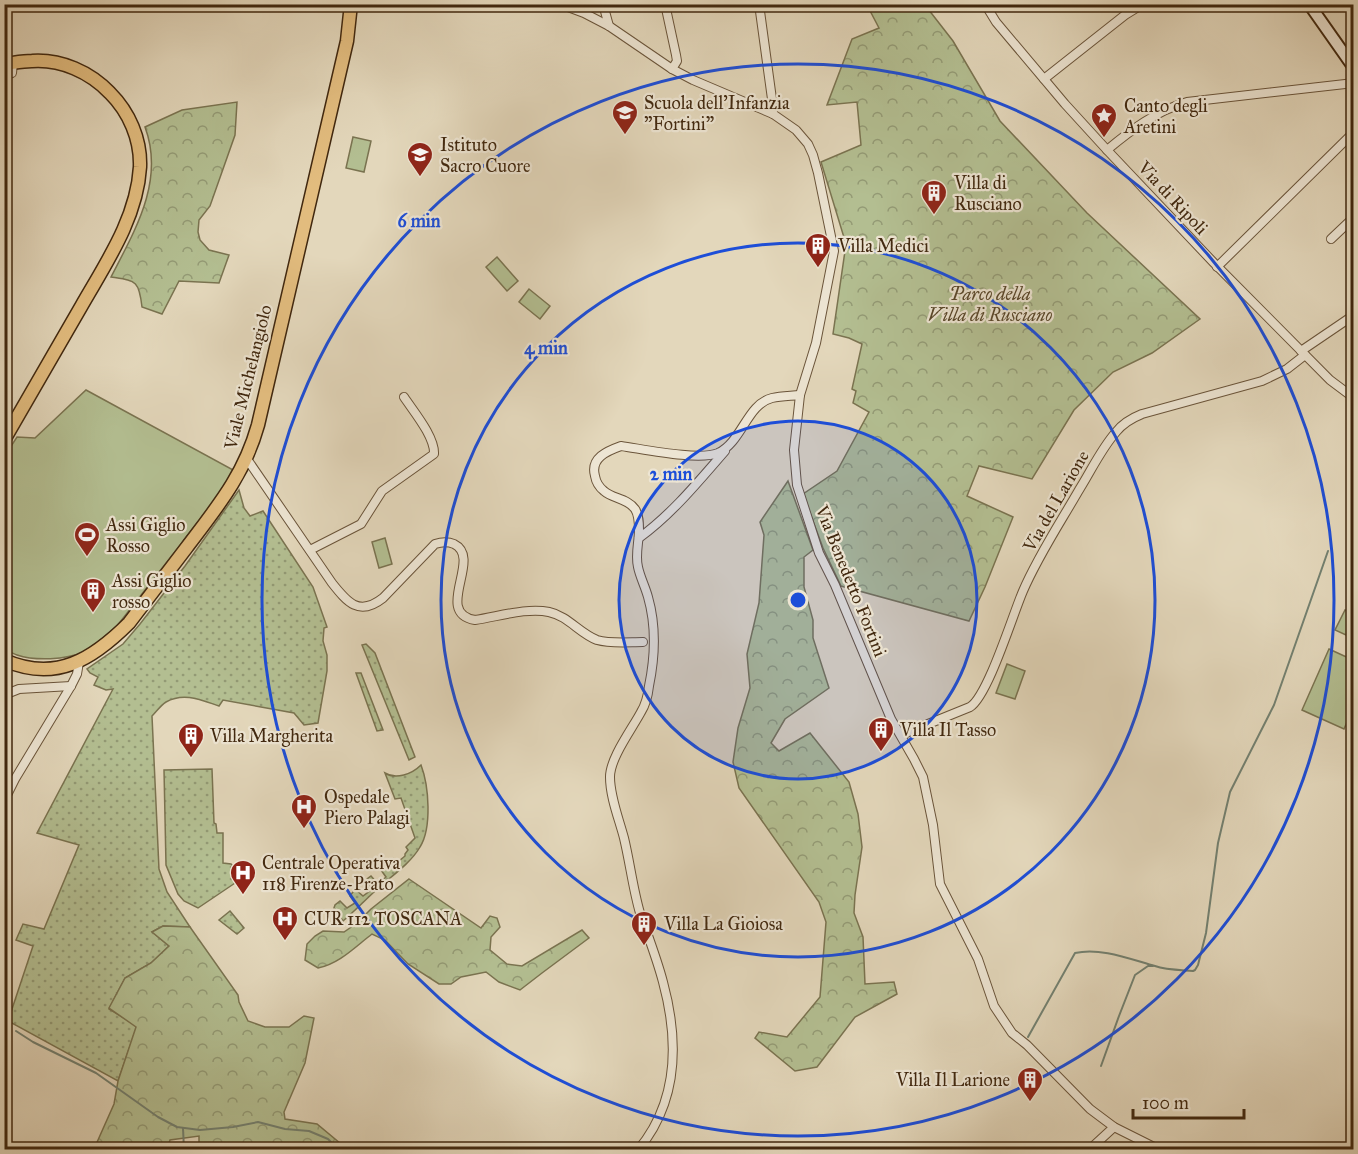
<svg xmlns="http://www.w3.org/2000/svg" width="1358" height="1154" viewBox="0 0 1358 1154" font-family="'IM FELL Great Primer',serif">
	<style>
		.grass { fill: url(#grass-dots); stroke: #7a7350; stroke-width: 1.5 }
		.forest { fill: url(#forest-crowns); stroke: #7a7350; stroke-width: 1.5 }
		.garden { fill: #b3be91; stroke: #7a7350; stroke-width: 1.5 }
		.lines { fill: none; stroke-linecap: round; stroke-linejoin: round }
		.stream { stroke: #738070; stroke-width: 2 }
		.street-casing { stroke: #6a543a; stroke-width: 10 }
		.secondary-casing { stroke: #41280f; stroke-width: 14 }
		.primary-casing { stroke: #41280f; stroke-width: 15 }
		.street { stroke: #ede5d3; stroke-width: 8 }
		.secondary { stroke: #ede5d3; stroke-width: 10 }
		.primary { stroke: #e2bc7e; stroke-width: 12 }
		.ring { fill: none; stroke: #1d4ed8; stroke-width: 3 }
		.labels { text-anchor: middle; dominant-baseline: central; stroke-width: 4.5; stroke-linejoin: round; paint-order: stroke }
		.poi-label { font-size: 18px; fill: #41280f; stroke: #ede5d3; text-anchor: start }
		.street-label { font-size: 18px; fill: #41280f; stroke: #ede5d3 }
		.park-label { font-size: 18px; font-style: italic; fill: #584629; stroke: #ede5d3 }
		.centre { fill: #1d4ed8; stroke: #ede5d3; stroke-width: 3 }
		.ring-label { font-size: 18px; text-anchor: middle; font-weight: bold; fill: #1d4ed8; stroke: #ede5d3; stroke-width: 4.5; stroke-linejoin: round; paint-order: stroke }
	</style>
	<defs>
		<pattern id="grass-dots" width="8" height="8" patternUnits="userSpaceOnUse" patternTransform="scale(1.5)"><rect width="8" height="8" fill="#b3be91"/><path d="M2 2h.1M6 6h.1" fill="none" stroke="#939a75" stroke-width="1.8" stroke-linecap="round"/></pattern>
		<pattern id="forest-crowns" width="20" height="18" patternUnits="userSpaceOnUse" patternTransform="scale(1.5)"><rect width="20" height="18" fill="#b3be91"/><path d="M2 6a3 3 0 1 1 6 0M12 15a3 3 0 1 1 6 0" fill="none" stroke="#939a75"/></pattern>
	</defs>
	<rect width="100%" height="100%" fill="#e3d7bb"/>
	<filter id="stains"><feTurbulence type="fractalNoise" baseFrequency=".00333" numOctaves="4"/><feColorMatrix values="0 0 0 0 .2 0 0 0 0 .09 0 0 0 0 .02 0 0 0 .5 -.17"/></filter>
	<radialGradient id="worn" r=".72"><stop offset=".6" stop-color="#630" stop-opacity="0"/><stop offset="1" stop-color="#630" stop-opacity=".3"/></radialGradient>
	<g class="grass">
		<path d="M239 490 244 508 250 516 263 511 313 587 327 627 324 628 323 641 327 655V671L318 723 304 725 294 713 223 700 219 706C201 700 184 692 166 702 161 705 156 712 152 716L159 869 167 892 190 927 163 926 152 932 169 946 151 963 125 978 109 1009 137 1026 118 1081 8 1021 33 946 16 940 23 924 44 929 79 845 37 833 113 689 106 690 94 685 98 677 90 673 87 669 123 644 140 624 185 566Z"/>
		<path d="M366 644 375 653 415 757 409 760 362 645Z"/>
		<path d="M356 673H361L383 730 377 731Z"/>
		<path d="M421 765C429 786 432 828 420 847 412 861 396 873 384 883 370 895 357 909 343 921L334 908 335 905 340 901 347 908 355 903 350 896 355 889 363 896 371 890 366 883 367 879 371 876 378 884 386 877 381 870 382 867 393 859 394 861 397 859 399 861 405 856V854L408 850 406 847 415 838 401 798 395 799 385 773C396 780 412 774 421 765Z"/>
		<path d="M212 769 214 823 216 824 217 833H223V863L231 864 244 877 198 908 184 901 178 894 166 865 164 770Z"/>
		<path d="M230 911 244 928 237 934 219 920Z"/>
	</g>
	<g class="forest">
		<path d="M867 5H925L953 41 1000 121 1087 213 1200 319 1152 353 1113 372 1074 410 1032 479 979 466 967 496 1013 517 985 587 969 621 841 586 823 548 803 494 837 471 869 412 853 403 856 391 852 389 862 344 849 338 833 334 846 244 821 162 861 145 857 102 827 105 852 39 879 28Z"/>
		<path d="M237 102 235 135 210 206 199 220 198 232 200 240 209 250 229 255 219 283 179 281 162 314 142 307C139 280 136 281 111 277 135 230 165 181 145 127L182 110Z"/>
		<path d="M788 481 813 550 804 557V587L813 620V638L829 688 785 719 771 743 779 751 810 733 849 782 858 814 862 847 855 895 854 913 863 937 865 984 894 982 897 994 855 1017 817 1067 795 1071 755 1038 759 1032 787 1037 820 997 826 922 819 902 739 788 733 762 738 728 750 688 747 654 759 603 764 535 760 522Z"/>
		<path d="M409 879 481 928 490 916 497 918 500 927 491 937 490 950 507 964 522 966 582 930 589 938 542 973 520 990 499 982 486 972 461 977 451 984H439L408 964 385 940 372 934C355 947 339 964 318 968L305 960 307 944 315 936 323 931 344 932 357 923 371 909Z"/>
		<path d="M163 926 190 927 238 995 239 1002 248 1021 265 1027H289L304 1016 314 1018 305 1063 284 1112 285 1119 317 1124 347 1149H199V1136L170 1140 167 1149H94L114 1104 118 1081 136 1027 109 1008 125 978 151 963 169 946 152 932Z"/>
	</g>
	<g class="garden">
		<path d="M353 137 371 141 364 172 346 168Z"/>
		<path d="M497 257 518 281 507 291 486 267Z"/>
		<path d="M529 289 550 306 540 319 519 302Z"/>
		<path d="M86 390 235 471 223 490 117 626C106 636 95 645 83 652 66 660 35 661 17 655 13 654 9 651 5 649L4 457 17 437 35 438Z"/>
		<path d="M385 538 392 564 379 568 372 542Z"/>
		<path d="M1345 610 1354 614 1353 619 1346 635 1335 630Z"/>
		<path d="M1329 649 1353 660V708L1344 729 1302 710Z"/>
		<path d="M1007 664 1025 671 1015 699 996 693Z"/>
	</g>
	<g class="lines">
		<g class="stream">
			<path d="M16 1031 33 1042 96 1073 158 1117 177 1127 200 1130 233 1127 258 1122 285 1129 309 1131 328 1139 339 1150"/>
			<path d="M1028 1037 1075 953C1100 947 1130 959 1155 966 1166 970 1181 970 1193 971L1195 970 1198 965 1206 933 1218 843 1230 792 1274 705 1328 551"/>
			<path d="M1101 1066 1119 1016 1135 975 1148 966H1153"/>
			<path d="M183 1128 184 1150"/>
		</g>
		<defs>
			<g id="street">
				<path d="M560 4 584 13 609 26 672 69 693 80 773 114 796 130 808 144 813 155 818 173 834 251 816 343 800 395 794 450 797 485 819 553 835 585 891 719 914 759 923 777 933 825 940 884 978 959 994 1006 1012 1033 1027 1045 1090 1109 1114 1127 1160 1150"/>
				<path d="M603 4 609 26"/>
				<path d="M665 4 676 55 677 61 672 69"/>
				<path d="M759 4 772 99 773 114"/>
				<path d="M985 4 996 22 1065 104 1107 150 1214 263 1330 380 1354 398"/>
				<path d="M4 76 12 73 13 63"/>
				<path d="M1044 79 1125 15 1138 7 1153 5 1311 7"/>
				<path d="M1107 150C1131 130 1156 111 1187 102L1354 83"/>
				<path d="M1331 239 1350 221 1354 227"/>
				<path d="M1217 267 1354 132"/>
				<path d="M1301 351 1354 315"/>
				<path d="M247 459 332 583C347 602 359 617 383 598L435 544C441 542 447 541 454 544 483 558 433 613 475 620 497 617 527 607 549 612 568 616 579 633 597 640 611 644 629 642 643 642"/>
				<path d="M639 538C672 514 698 482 725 451"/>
				<path d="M310 550 361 524 382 491 434 454C435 437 414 412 404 397"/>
				<path d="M4 695 19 689 71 686"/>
				<path d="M901 735 970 707C988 696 1013 614 1023 591 1038 556 1060 523 1079 490 1091 471 1101 449 1116 432 1123 423 1132 418 1142 414L1262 381 1287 369 1305 355"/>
				<path d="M4 804 7 795 15 779 71 686 77 674 79 662"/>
				<path d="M638 1150C679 1101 679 1041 663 982 657 959 648 936 640 913 633 889 630 863 624 838 619 819 610 797 610 777 610 758 632 729 641 712 646 704 648 695 649 686 655 657 656 625 648 597 645 586 640 577 638 567 635 555 639 542 639 530 639 523 639 515 635 509 627 498 613 499 604 491 599 487 596 482 595 476 590 458 607 451 621 446 643 449 699 461 718 453 742 442 747 404 772 398 781 396 791 396 800 395"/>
				<path d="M1089 1150 1114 1127"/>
			</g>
			<path id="secondary" d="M1309 4 1354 68"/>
			<g id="primary">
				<path d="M4 64C13 63 23 61 32 61 61 59 90 72 110 93 129 112 141 139 140 167 137 218 106 263 82 305 56 350 30 395 4 440"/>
				<path d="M4 660C56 683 93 659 129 623 148 598 168 572 187 547 218 506 244 475 258 425L347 41 351 4"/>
			</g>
		</defs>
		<use href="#street" class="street-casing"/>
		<use href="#secondary" class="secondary-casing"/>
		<use href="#primary" class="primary-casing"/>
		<use href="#street" class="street"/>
		<use href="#secondary" class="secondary"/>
		<use href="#primary" class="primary"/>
	</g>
	<circle cx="798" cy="600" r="179" fill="#1d4ed8" fill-opacity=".12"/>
	<g class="ring">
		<circle cx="798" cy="600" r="179"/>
		<circle cx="798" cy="600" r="357"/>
		<circle cx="798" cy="600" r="536"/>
	</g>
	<defs>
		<symbol id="school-pin" viewBox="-11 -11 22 30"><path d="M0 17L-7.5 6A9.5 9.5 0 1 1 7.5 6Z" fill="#8f2418" stroke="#ede5d3"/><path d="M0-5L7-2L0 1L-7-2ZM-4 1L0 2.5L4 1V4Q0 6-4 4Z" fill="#fff"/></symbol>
		<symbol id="sight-pin" viewBox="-11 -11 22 30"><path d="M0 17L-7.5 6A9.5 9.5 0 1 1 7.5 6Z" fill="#8f2418" stroke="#ede5d3"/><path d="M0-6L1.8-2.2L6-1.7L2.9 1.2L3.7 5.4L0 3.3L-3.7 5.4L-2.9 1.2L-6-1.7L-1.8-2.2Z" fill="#fff"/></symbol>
		<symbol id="building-pin" viewBox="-11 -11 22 30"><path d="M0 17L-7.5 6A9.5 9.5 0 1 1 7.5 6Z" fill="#8f2418" stroke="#ede5d3"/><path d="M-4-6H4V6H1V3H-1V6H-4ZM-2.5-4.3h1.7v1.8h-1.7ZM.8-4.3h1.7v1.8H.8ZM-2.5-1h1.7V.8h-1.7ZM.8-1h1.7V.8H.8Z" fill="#fff"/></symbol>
		<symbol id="stadium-pin" viewBox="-11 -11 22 30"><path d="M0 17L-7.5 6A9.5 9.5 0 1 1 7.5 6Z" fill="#8f2418" stroke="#ede5d3"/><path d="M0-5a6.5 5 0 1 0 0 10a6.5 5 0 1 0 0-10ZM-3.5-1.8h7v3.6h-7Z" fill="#fff"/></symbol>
		<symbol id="hospital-pin" viewBox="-11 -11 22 30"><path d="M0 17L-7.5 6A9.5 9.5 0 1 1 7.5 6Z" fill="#8f2418" stroke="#ede5d3"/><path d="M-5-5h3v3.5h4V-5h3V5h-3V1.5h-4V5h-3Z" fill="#fff"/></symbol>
	</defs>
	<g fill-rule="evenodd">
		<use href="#school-pin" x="610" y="98" width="30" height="40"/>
		<use href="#sight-pin" x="1089" y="101" width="30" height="40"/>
		<use href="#school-pin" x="405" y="140" width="30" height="40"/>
		<use href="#building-pin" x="919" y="178" width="30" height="40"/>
		<use href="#building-pin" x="803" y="231" width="30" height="40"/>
		<use href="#stadium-pin" x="72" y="520" width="30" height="40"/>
		<use href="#building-pin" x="78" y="576" width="30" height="40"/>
		<use href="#building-pin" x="866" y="715" width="30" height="40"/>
		<use href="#building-pin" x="176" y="721" width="30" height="40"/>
		<use href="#hospital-pin" x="289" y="792" width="30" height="40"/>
		<use href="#hospital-pin" x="228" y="858" width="30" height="40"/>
		<use href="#hospital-pin" x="270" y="904" width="30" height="40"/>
		<use href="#building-pin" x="629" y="909" width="30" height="40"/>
		<use href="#building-pin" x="1015" y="1065" width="30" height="40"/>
	</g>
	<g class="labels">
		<g class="poi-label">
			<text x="644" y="103">Scuola dell'Infanzia<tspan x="644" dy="21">"Fortini"</tspan></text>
			<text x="1124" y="106">Canto degli<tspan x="1124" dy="21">Aretini</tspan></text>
			<text x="440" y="145">Istituto<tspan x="440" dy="21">Sacro Cuore</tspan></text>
			<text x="954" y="183">Villa di<tspan x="954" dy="21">Rusciano</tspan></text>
			<text x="838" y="246">Villa Medici</text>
			<text x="106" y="525">Assi Giglio<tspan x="106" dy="21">Rosso</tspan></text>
			<text x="112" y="581">Assi Giglio<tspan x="112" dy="21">rosso</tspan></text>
			<text x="900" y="730">Villa Il Tasso</text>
			<text x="210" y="736">Villa Margherita</text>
			<text x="324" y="797">Ospedale<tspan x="324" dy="21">Piero Palagi</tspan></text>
			<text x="262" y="863">Centrale Operativa<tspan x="262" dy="21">118 Firenze-Prato</tspan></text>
			<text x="304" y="919">CUR 112 TOSCANA</text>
			<text x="664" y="924">Villa La Gioiosa</text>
			<text x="1010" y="1080" text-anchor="end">Villa Il Larione</text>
		</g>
		<g class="street-label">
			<text transform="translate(1173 198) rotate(47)">Via di Ripoli</text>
			<text transform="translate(248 377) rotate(-76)">Viale Michelangiolo</text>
			<text transform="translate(1056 501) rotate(-60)">Via del Larione</text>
			<text transform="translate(851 581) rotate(68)">Via Benedetto Fortini</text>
		</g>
		<g class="park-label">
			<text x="990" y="294">Parco della<tspan x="990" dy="21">Villa di Rusciano</tspan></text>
		</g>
	</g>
	<circle cx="798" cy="600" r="9" class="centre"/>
	<g class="ring-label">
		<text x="419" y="227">6 min</text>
		<text x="546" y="354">4 min</text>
		<text x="671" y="480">2 min</text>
	</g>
	<rect width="1358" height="1154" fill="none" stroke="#e3d7bb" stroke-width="24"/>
	<rect x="6" y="6" width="1346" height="1142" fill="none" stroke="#41280f" stroke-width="3"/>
	<rect x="12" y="12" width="1334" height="1130" fill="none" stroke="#41280f" stroke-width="1.5"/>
	<path d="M1133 1109v9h111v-9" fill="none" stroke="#41280f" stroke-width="3"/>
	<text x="1142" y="1109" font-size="18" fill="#41280f" stroke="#ede5d3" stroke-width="4.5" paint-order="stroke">100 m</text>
	<rect width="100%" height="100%" filter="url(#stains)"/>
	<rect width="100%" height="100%" fill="url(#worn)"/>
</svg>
